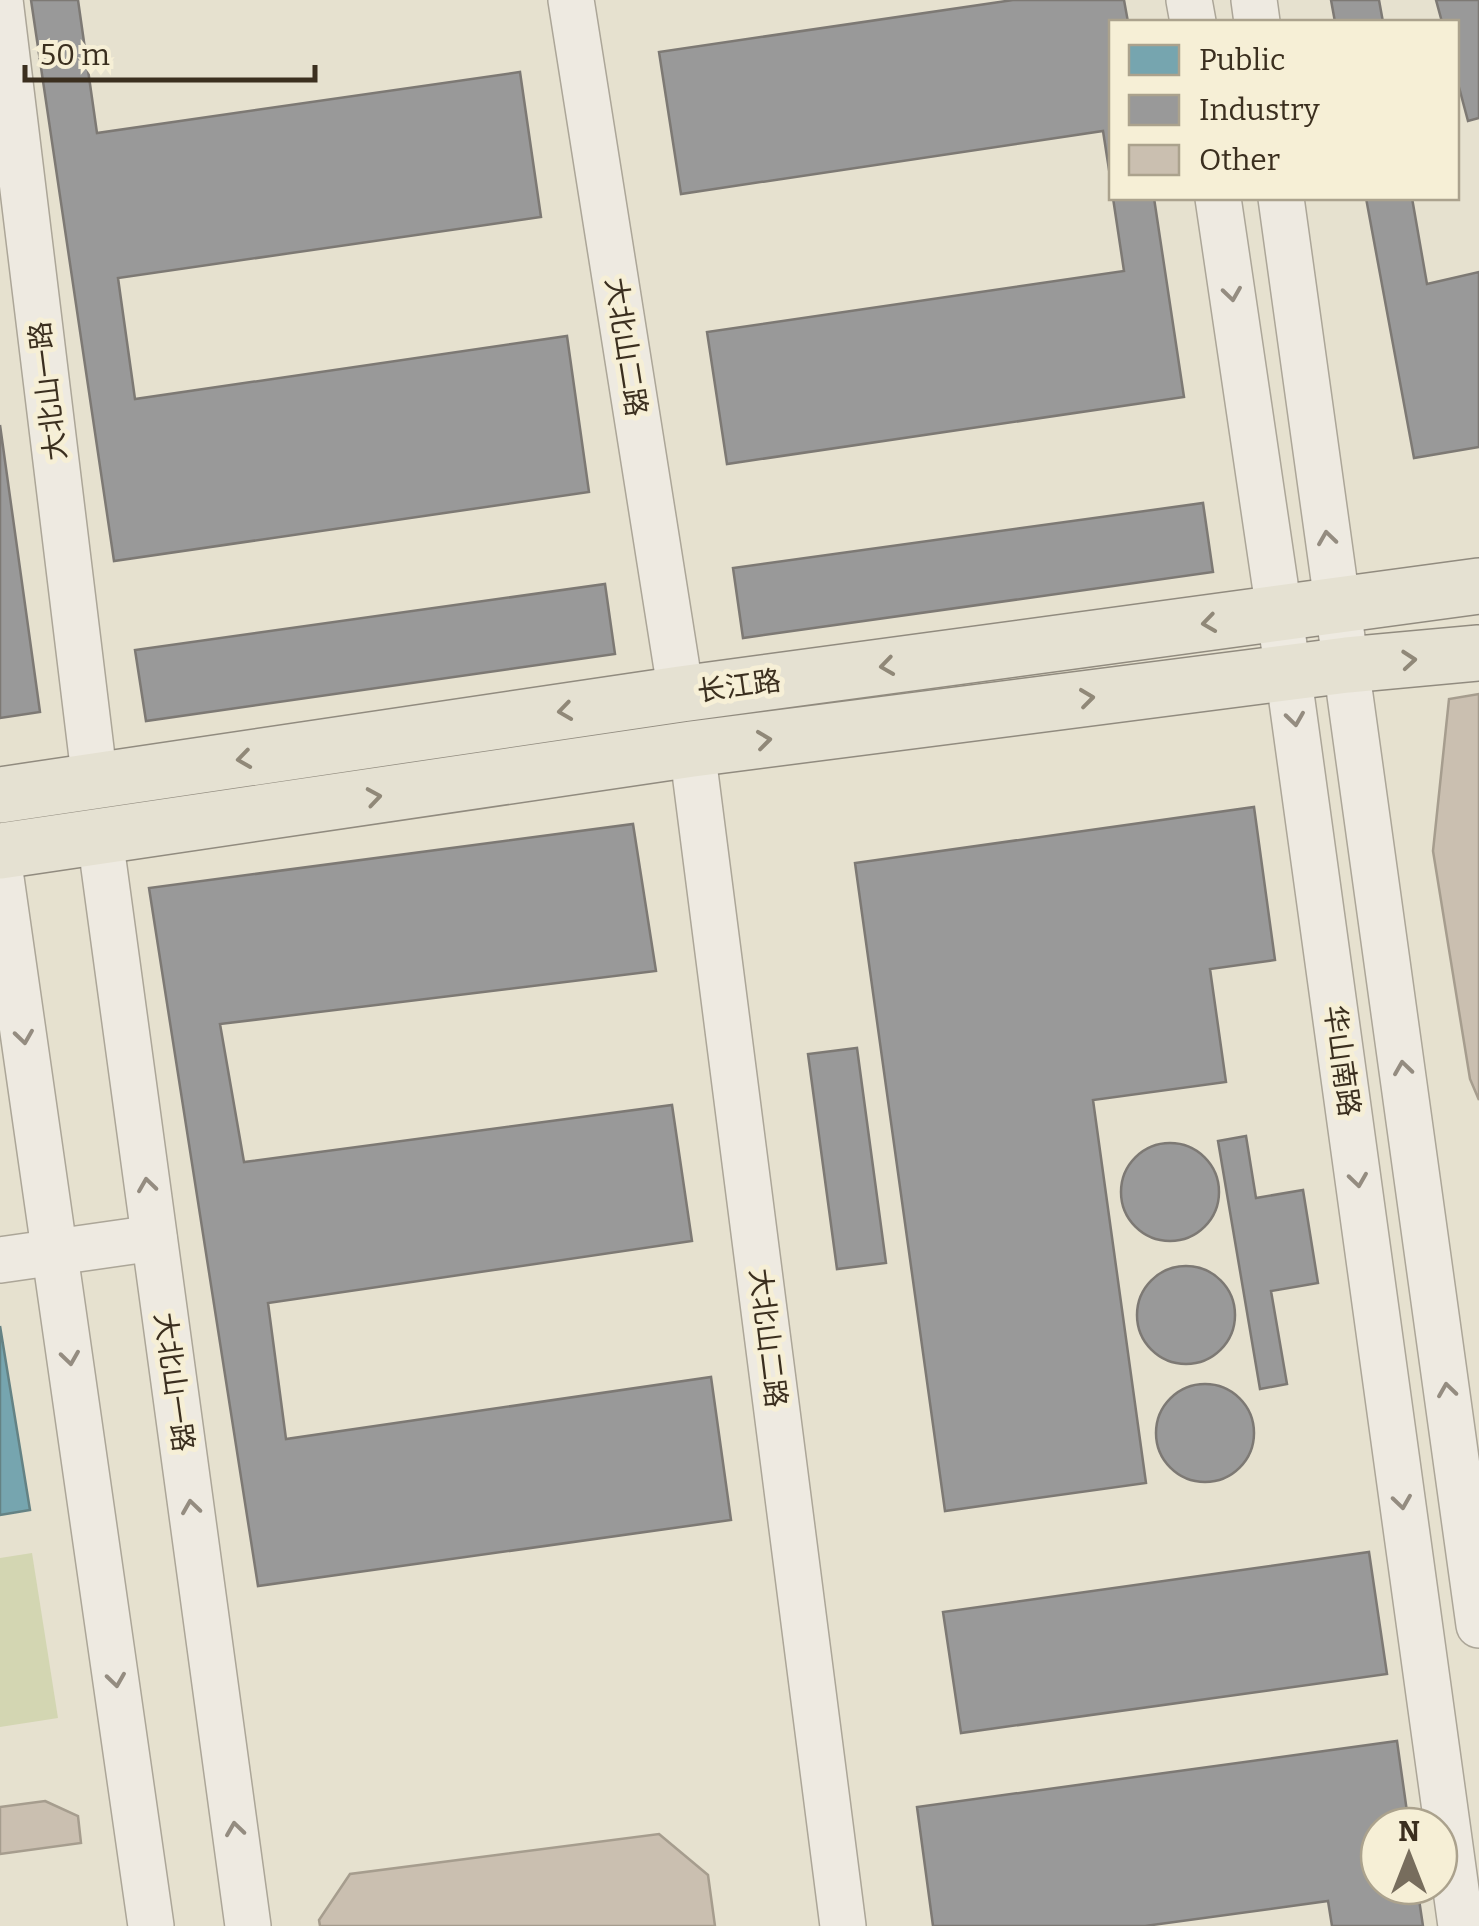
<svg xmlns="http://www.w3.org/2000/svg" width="1479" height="1926" viewBox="0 0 1479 1926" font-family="Bitter,'Noto Sans SC',serif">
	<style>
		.green { fill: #d3d6b2 }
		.public { fill: #76a5af; stroke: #648284; stroke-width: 2.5 }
		.industry { fill: #999; stroke: #7d7974; stroke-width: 2.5 }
		.building { fill: #cabfb0; stroke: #a69d8e; stroke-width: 2.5 }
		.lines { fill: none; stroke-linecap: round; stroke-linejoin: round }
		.minor-casing { stroke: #aca698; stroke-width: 48 }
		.major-casing { stroke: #918b7f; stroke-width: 58 }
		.minor { stroke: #eeeae1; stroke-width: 45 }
		.major { stroke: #e5e1d2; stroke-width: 55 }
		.oneway { stroke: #948c80 }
		.oneway2 { stroke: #908878 }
		.labels { text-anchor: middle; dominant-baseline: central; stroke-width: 10; stroke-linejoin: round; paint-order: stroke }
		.street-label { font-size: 28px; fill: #3b2f1f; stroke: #f6efd6 }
	</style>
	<rect width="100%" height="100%" fill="#e6e1cf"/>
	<path class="green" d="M32 1553 58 1718 0 1727V1558Z"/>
	<path class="public" d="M0 1326 30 1510 0 1515Z"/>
	<g class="industry">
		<path d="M31 0H78L97 133 520 72 541 217 118 278 135 399 567 336 589 492 114 561Z"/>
		<path d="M1013 0H1124L1128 22H1112V189L1103 131 681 194 659 52Z"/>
		<path d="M1331 0H1379L1383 22H1335Z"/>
		<path d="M1436 0H1479V118L1468 121 1456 76V22H1442Z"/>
		<path d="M1113 198H1154L1184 397 727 464 707 332 1124 271Z"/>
		<path d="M1366 198H1412L1427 284 1479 272V447L1414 458Z"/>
		<path d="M0 425 40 712 0 718Z"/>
		<path d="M1203 503 1213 572 743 638 733 568Z"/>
		<path d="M605 584 615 654 146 721 135 650Z"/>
		<path d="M1254 807 1275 960 1210 969 1226 1082 1093 1100 1146 1483 945 1511 855 863Z"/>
		<path d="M633 824 656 971 220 1024 244 1162 672 1105 692 1241 268 1303 286 1439 711 1377 731 1520 258 1586 149 888Z"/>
		<path d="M857 1048 886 1263 837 1269 808 1054Z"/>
		<path d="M1246 1136 1256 1198 1303 1190 1318 1283 1271 1291 1287 1384 1260 1389 1218 1141Z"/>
		<circle cx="1170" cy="1192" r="49"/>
		<circle cx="1186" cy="1315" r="49"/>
		<circle cx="1205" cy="1433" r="49"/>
		<path d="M1369 1552 1387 1674 961 1733 943 1612Z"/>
		<path d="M1397 1741 1409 1826H1379V1886H1417L1423 1926H1332L1328 1901 1145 1926H933L917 1807Z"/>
	</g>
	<g class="building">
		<path d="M1479 694V1100L1470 1079 1433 851 1449 699Z"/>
		<path d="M45 1801 78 1816 81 1843 0 1854V1807Z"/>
		<path d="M659 1834 708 1875 715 1926H320L319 1920 350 1874Z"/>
	</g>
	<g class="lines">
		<defs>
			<g id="minor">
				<path d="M0 0 95 782"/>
				<path d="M571 0 681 694"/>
				<path d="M1189 0 1193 22"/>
				<path d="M1254 0 1257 22"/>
				<path d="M1218 198 1288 672 1461 1926"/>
				<path d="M1281 198 1479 1625"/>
				<path d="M692 749 843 1926"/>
				<path d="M100 838 248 1926"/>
				<path d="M0 871 151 1926"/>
				<path d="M0 1260 154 1238"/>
			</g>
			<g id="major">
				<path d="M0 795 681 694 1479 586"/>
				<path d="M0 851 692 749 1347 665 1479 653"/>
			</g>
		</defs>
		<use href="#minor" class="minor-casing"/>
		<use href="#major" class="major-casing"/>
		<use href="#minor" class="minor"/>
		<use href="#major" class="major"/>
	</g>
	<defs><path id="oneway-chevron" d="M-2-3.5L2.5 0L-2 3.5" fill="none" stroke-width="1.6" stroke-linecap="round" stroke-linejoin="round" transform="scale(2.5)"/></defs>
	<g class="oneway">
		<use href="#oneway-chevron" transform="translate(1232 294) rotate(82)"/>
		<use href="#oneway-chevron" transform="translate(1327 538) rotate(-98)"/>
		<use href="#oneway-chevron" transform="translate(1295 719) rotate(82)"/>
		<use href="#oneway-chevron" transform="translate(24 1037) rotate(82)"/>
		<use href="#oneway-chevron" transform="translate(1403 1068) rotate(-98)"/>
		<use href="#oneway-chevron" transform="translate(1358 1180) rotate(82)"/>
		<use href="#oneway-chevron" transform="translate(147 1185) rotate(-98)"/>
		<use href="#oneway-chevron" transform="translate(70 1358) rotate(82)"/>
		<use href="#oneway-chevron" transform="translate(1447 1390) rotate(-98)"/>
		<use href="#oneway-chevron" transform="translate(1402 1502) rotate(82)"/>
		<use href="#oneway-chevron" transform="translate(191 1507) rotate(-98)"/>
		<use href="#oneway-chevron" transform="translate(116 1680) rotate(82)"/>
		<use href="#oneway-chevron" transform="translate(235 1829) rotate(-98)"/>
	</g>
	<g class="oneway2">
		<use href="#oneway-chevron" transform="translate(1209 623) rotate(172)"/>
		<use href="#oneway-chevron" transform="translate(1409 660) rotate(-5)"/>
		<use href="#oneway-chevron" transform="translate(887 666) rotate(172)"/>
		<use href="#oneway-chevron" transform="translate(1087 698) rotate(-7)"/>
		<use href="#oneway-chevron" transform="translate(565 711) rotate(172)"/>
		<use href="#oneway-chevron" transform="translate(764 740) rotate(-7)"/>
		<use href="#oneway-chevron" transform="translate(244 759) rotate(172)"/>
		<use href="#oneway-chevron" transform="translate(374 797) rotate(-9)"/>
	</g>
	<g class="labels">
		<g class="street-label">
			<text transform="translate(626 347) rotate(81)">大北山二路</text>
			<text transform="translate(48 391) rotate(-97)">大北山一路</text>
			<text transform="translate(739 686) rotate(-8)">长江路</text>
			<text transform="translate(1342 1061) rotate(82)">华山南路</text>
			<text transform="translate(768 1338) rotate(83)">大北山二路</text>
			<text transform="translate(174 1382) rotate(82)">大北山一路</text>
		</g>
	</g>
	<rect x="1109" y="20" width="350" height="180" fill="#f6efd6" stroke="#aba28d" stroke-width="2.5"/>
	<rect x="1129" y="45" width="50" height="30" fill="#76a5af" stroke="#aba28d" stroke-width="2.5"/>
	<text x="1199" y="70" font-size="30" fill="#3b2f1f">Public</text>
	<rect x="1129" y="95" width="50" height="30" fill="#999999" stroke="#aba28d" stroke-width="2.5"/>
	<text x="1199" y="120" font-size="30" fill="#3b2f1f">Industry</text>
	<rect x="1129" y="145" width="50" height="30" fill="#cabfb0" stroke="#aba28d" stroke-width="2.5"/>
	<text x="1199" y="170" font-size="30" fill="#3b2f1f">Other</text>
	<g transform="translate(1409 1856)"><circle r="48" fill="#f6efd6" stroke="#aba28d" stroke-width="2.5"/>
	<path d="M0-8L18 38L0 25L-18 38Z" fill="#776d5d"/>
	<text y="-15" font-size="28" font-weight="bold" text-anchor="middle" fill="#3b2f1f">N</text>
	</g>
	<path d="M25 65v15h290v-15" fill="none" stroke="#3b2f1f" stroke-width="5"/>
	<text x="40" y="65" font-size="30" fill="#3b2f1f" stroke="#f6efd6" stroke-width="8" paint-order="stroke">50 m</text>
</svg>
